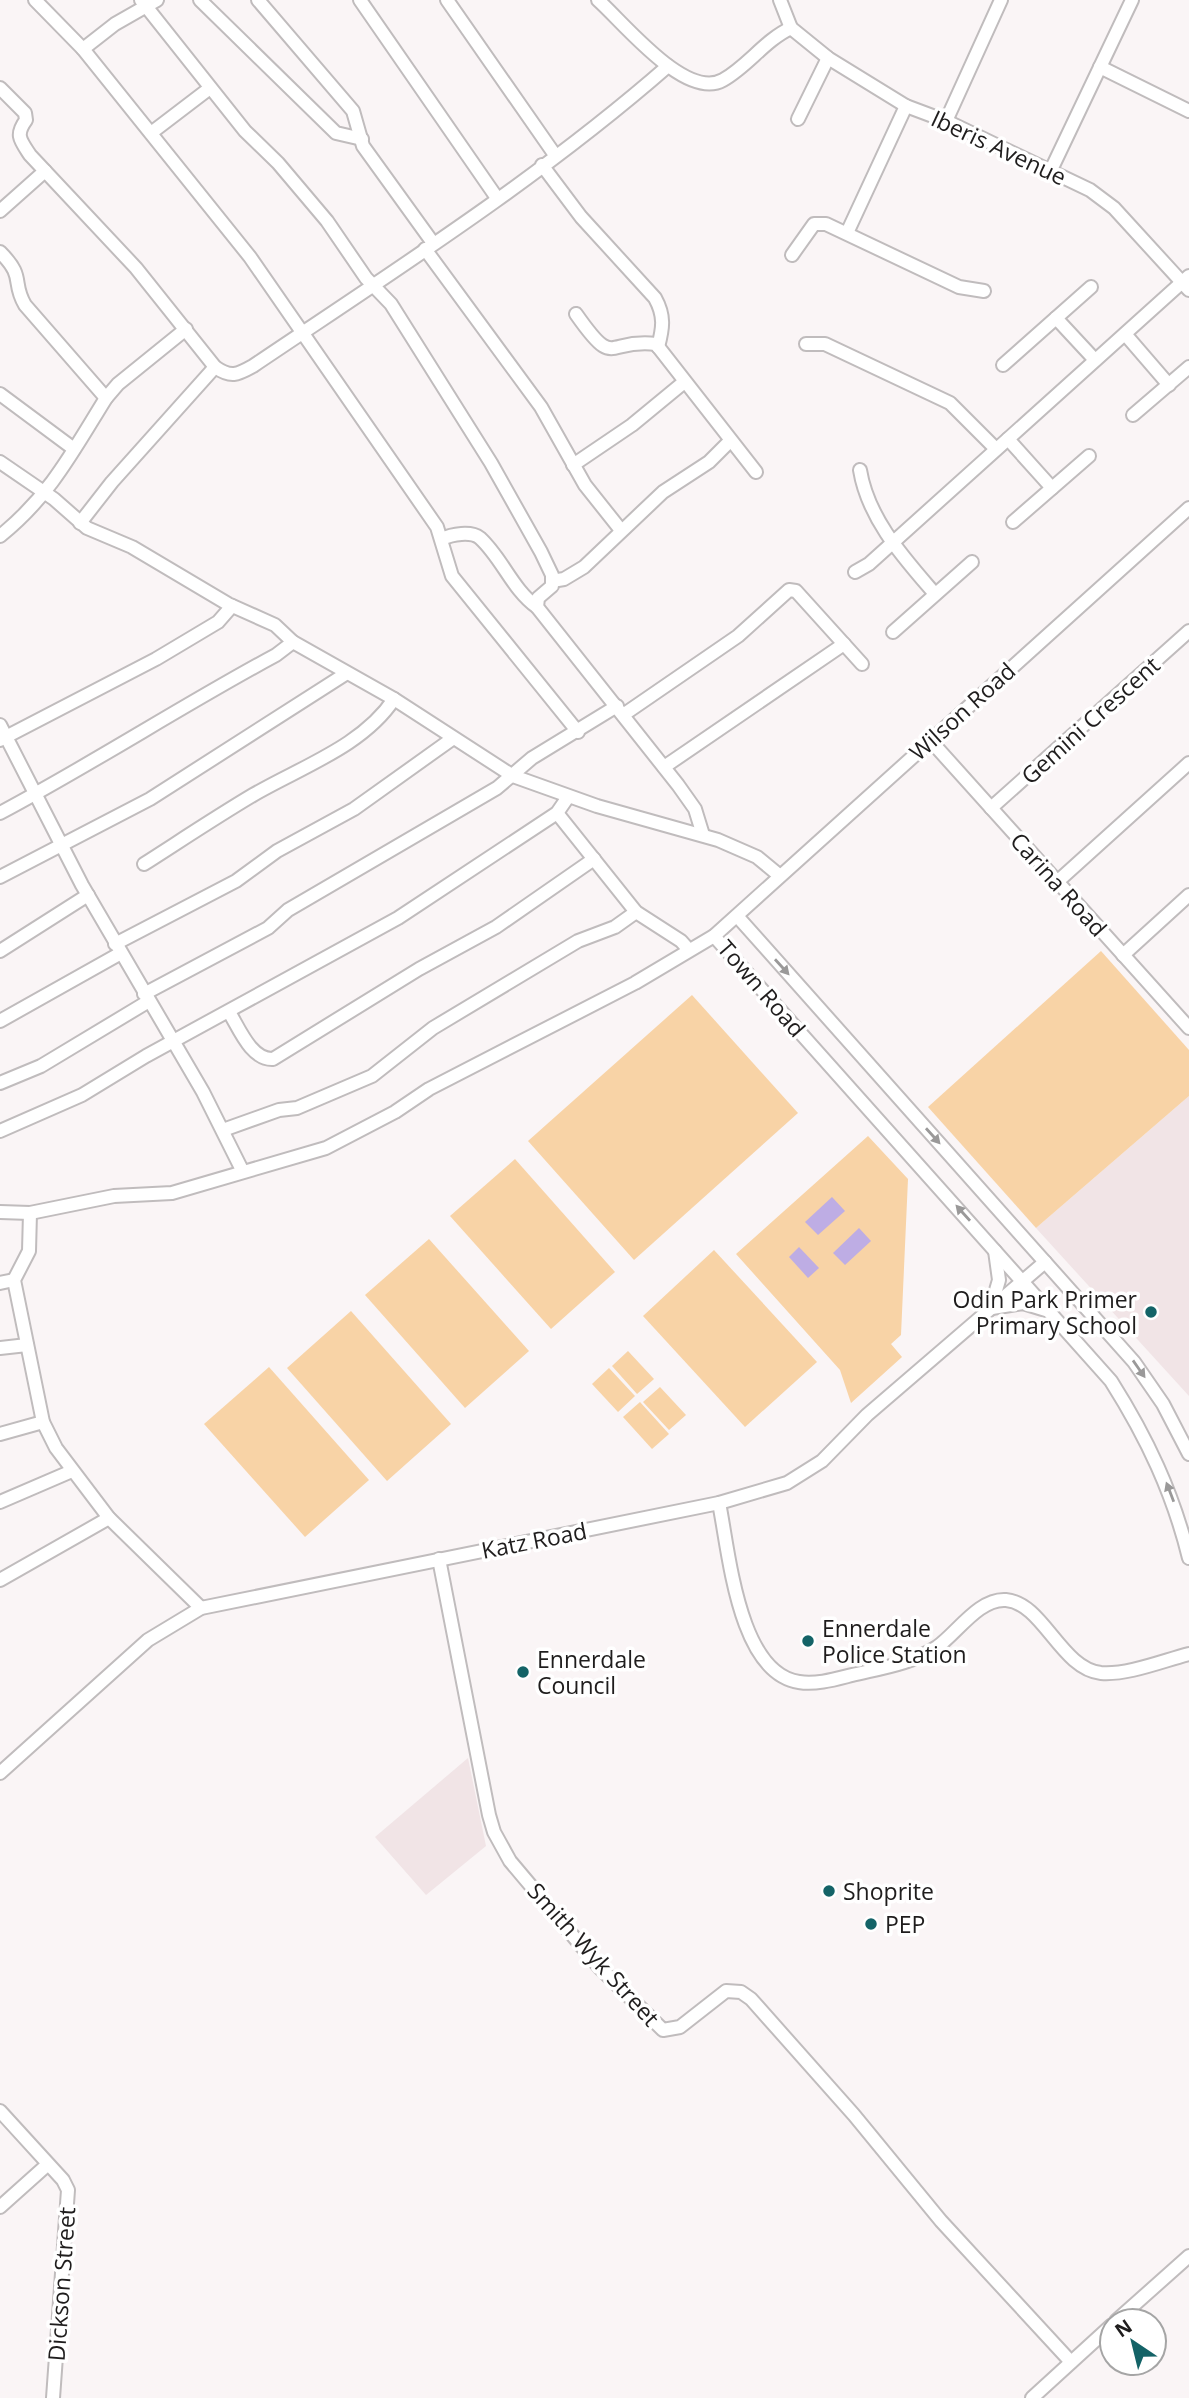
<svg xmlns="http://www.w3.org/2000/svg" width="1189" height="2398" viewBox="0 0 1189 2398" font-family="'Open Sans',sans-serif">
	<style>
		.built { fill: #f1e4e6 }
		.green { fill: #f8d3a6 }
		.water { fill: #beade4 }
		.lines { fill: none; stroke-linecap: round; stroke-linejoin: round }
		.minor-casing { stroke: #c0bcbd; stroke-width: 16 }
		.minor { stroke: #fff; stroke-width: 12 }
		.oneway { fill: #9a9999 }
		.poi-dot { fill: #146367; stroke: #fff; stroke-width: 2.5 }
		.labels { text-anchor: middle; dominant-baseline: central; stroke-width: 7; stroke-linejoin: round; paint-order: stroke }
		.street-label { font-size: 23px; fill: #1f1d1d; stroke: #fff }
		.poi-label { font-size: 23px; fill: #1f1d1d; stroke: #fff; text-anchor: start }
	</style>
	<rect width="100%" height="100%" fill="#faf5f6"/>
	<g class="built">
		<path d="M1189 1096V1396L1036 1228Z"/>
		<path d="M468 1758 486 1846 426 1895 375 1837Z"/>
	</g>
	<g class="green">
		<path d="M1101 951 1189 1050V1096L1036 1228 928 1107Z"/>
		<path d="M692 995 798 1113 634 1260 528 1141Z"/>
		<path d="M868 1136 908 1179 901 1335 891 1344 902 1357 851 1403 840 1370 736 1254Z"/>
		<path d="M515 1159 615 1272 551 1329 450 1216Z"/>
		<path d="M429 1239 529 1351 465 1408 365 1295Z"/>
		<path d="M714 1250 817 1362 745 1427 643 1316Z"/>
		<path d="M351 1311 451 1424 387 1481 287 1368Z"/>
		<path d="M628 1351 654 1379 637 1394 612 1366Z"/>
		<path d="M269 1367 369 1480 305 1537 204 1424Z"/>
		<path d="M609 1368 635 1396 618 1412 592 1384Z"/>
		<path d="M660 1387 686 1415 669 1430 643 1402Z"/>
		<path d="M640 1402 669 1434 652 1449 623 1417Z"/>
	</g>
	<g class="water">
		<path d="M832 1197 845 1211 818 1235 805 1222Z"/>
		<path d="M859 1228 871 1241 845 1265 833 1253Z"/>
		<path d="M799 1247 819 1268 808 1278 789 1257Z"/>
	</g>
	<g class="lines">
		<defs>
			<g id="minor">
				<path d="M35 0 83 49 250 257 437 527 452 576 578 732"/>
				<path d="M141 0 245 131 278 163 327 221 366 278 391 304 491 463 541 552 552 575V586L538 598 537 607 678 785 695 809 703 835"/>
				<path d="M200 0 336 133 362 139"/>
				<path d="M258 0 353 111 363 146 433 243"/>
				<path d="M360 0 497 198"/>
				<path d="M447 0 555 155"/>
				<path d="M598 0C624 23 686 101 723 80 748 66 765 40 791 28"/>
				<path d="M780 0 791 28"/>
				<path d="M791 28 828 58 906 106 946 121 1090 190 1114 208 1189 290"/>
				<path d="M83 49 115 24 157 0"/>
				<path d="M1100 67 1189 111"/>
				<path d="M0 88 25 113 26 120C15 135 20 140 30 155L136 268 215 367C231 378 237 375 253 366 394 271 540 178 668 66"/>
				<path d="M798 119 828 58"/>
				<path d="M946 121 1001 0"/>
				<path d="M151 133 210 88"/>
				<path d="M542 165 581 217 655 298C665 316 663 328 658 347"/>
				<path d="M1051 170 1132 0"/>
				<path d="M0 211 45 171"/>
				<path d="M847 233 906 106"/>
				<path d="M425 249 541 407 585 485 620 529"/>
				<path d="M0 252C26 278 11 281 25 305L106 398"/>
				<path d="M792 255 814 224H826L959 287 984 291"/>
				<path d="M576 314C616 371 605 338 656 344L756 472"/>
				<path d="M1056 318 1095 360"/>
				<path d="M1125 334 1169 385"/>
				<path d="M806 344H825L950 403 996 449"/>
				<path d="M1003 365 1091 287"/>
				<path d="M0 394 74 449"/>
				<path d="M1133 415 1189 367"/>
				<path d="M1008 439 1052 488"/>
				<path d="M0 462 54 499 87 528 132 547 228 604 275 625 293 642 394 699 513 776 597 806 718 840 757 857 780 876"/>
				<path d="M573 465 632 425 683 383"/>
				<path d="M860 470C868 519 904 558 935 594"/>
				<path d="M1013 522 1089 456"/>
				<path d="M80 523 112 482 215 367"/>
				<path d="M0 536C50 496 73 451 106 398L118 384 186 329"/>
				<path d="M442 539C452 534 471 531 480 538 502 558 512 589 537 607"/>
				<path d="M855 572 869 564 1189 276"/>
				<path d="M552 581 564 579 584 567 663 492 709 462 730 441"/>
				<path d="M893 632 972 562"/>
				<path d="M623 715 738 636 789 590 796 591 862 664"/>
				<path d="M0 725 82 885 203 1092 242 1170"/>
				<path d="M0 740 156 659 218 622 232 606"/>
				<path d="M930 740 1189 1028"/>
				<path d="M664 767 844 644"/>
				<path d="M991 808 1189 631"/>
				<path d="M0 813C94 763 183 705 276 655L293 642"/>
				<path d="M557 813 636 912 681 941 689 950"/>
				<path d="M144 864C180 841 216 817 253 795 301 767 363 746 394 699"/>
				<path d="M0 877 150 799 347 673"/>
				<path d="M1057 882 1189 763"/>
				<path d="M737 916 1134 1362 1163 1404 1189 1454"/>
				<path d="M714 936 1111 1381C1147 1438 1173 1493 1189 1558"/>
				<path d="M115 944 236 881 277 851 354 809 452 739"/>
				<path d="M0 951 88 895"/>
				<path d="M1123 955 1189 895"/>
				<path d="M144 994 268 928 288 910 497 788 532 758 617 706"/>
				<path d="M229 1012C239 1028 251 1060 273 1059L419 969 496 927 594 859"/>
				<path d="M0 1021 121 953"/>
				<path d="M0 1083 41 1066 149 1001"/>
				<path d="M223 1130 279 1110 297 1108 372 1076 433 1028 578 941 615 927 636 912"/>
				<path d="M0 1131 82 1095 146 1056 398 918 557 813 568 797"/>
				<path d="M0 1212 30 1213 114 1196 172 1193 326 1148 395 1112 429 1089 635 983 714 936 1189 508"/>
				<path d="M30 1213 29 1251 14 1280 43 1422 56 1448 109 1518 201 1608"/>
				<path d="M0 1283 14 1280"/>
				<path d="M992 1304 999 1280 995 1251"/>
				<path d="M992 1308 1023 1303 1049 1311"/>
				<path d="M0 1348 27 1345"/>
				<path d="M0 1434 43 1422"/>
				<path d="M0 1502 72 1471"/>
				<path d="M719 1503C729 1551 738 1673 799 1682 816 1685 836 1679 852 1675 881 1668 911 1664 937 1647 957 1633 979 1598 1006 1600 1043 1603 1061 1669 1101 1673 1128 1675 1162 1661 1189 1654"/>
				<path d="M439 1559 489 1815 494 1832 510 1861 600 1968 663 2030 680 2027 726 1991 741 1992 751 1999 854 2115 941 2221 1071 2362"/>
				<path d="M0 1580 109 1518"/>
				<path d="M0 1773 148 1640 201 1608 719 1503 787 1483 822 1461 867 1415 1045 1262"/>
				<path d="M0 2111 63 2180 68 2190 53 2398"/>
				<path d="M0 2207 47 2165"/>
				<path d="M1116 2321 1189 2256"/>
				<path d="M1032 2398 1112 2325"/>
			</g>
		</defs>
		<use href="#minor" class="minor-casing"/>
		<use href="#minor" class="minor"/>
	</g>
	<defs><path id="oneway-solid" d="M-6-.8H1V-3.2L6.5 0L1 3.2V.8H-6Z" transform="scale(1.75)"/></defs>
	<g class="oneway">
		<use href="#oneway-solid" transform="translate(782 967) rotate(48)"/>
		<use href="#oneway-solid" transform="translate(933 1136) rotate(48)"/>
		<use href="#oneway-solid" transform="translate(963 1213) rotate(-132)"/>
		<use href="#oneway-solid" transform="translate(1139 1369) rotate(55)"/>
		<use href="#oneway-solid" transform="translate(1170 1492) rotate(-111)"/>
	</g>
	<g class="poi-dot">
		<circle cx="1151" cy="1312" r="7"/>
		<circle cx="808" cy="1641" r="7"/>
		<circle cx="523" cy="1672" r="7"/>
		<circle cx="829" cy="1891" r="7"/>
		<circle cx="871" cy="1924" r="7"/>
	</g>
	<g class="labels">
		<g class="street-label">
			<text transform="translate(999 147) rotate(25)">Iberis Avenue</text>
			<text transform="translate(962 711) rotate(-42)">Wilson Road</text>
			<text transform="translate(1090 720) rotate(-42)">Gemini Crescent</text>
			<text transform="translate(1059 884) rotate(48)">Carina Road</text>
			<text transform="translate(762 988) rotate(49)">Town Road</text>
			<text transform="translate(534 1540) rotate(-11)">Katz Road</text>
			<text transform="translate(594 1954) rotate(48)">Smith Wyk Street</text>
			<text transform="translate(61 2284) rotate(-86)">Dickson Street</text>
		</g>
		<g class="poi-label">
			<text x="1137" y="1299" text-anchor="end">Odin Park Primer<tspan x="1137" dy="26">Primary School</tspan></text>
			<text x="822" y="1628">Ennerdale<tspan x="822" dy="26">Police Station</tspan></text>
			<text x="537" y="1659">Ennerdale<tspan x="537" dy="26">Council</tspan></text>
			<text x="843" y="1891">Shoprite</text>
			<text x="885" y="1924">PEP</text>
		</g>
	</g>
	<g transform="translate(1133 2342) rotate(325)"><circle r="33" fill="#ffffff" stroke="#a5a5a5" stroke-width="2"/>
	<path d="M0-5L12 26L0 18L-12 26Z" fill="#146367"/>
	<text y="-10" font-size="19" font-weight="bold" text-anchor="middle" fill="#1f1d1d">N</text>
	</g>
</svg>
